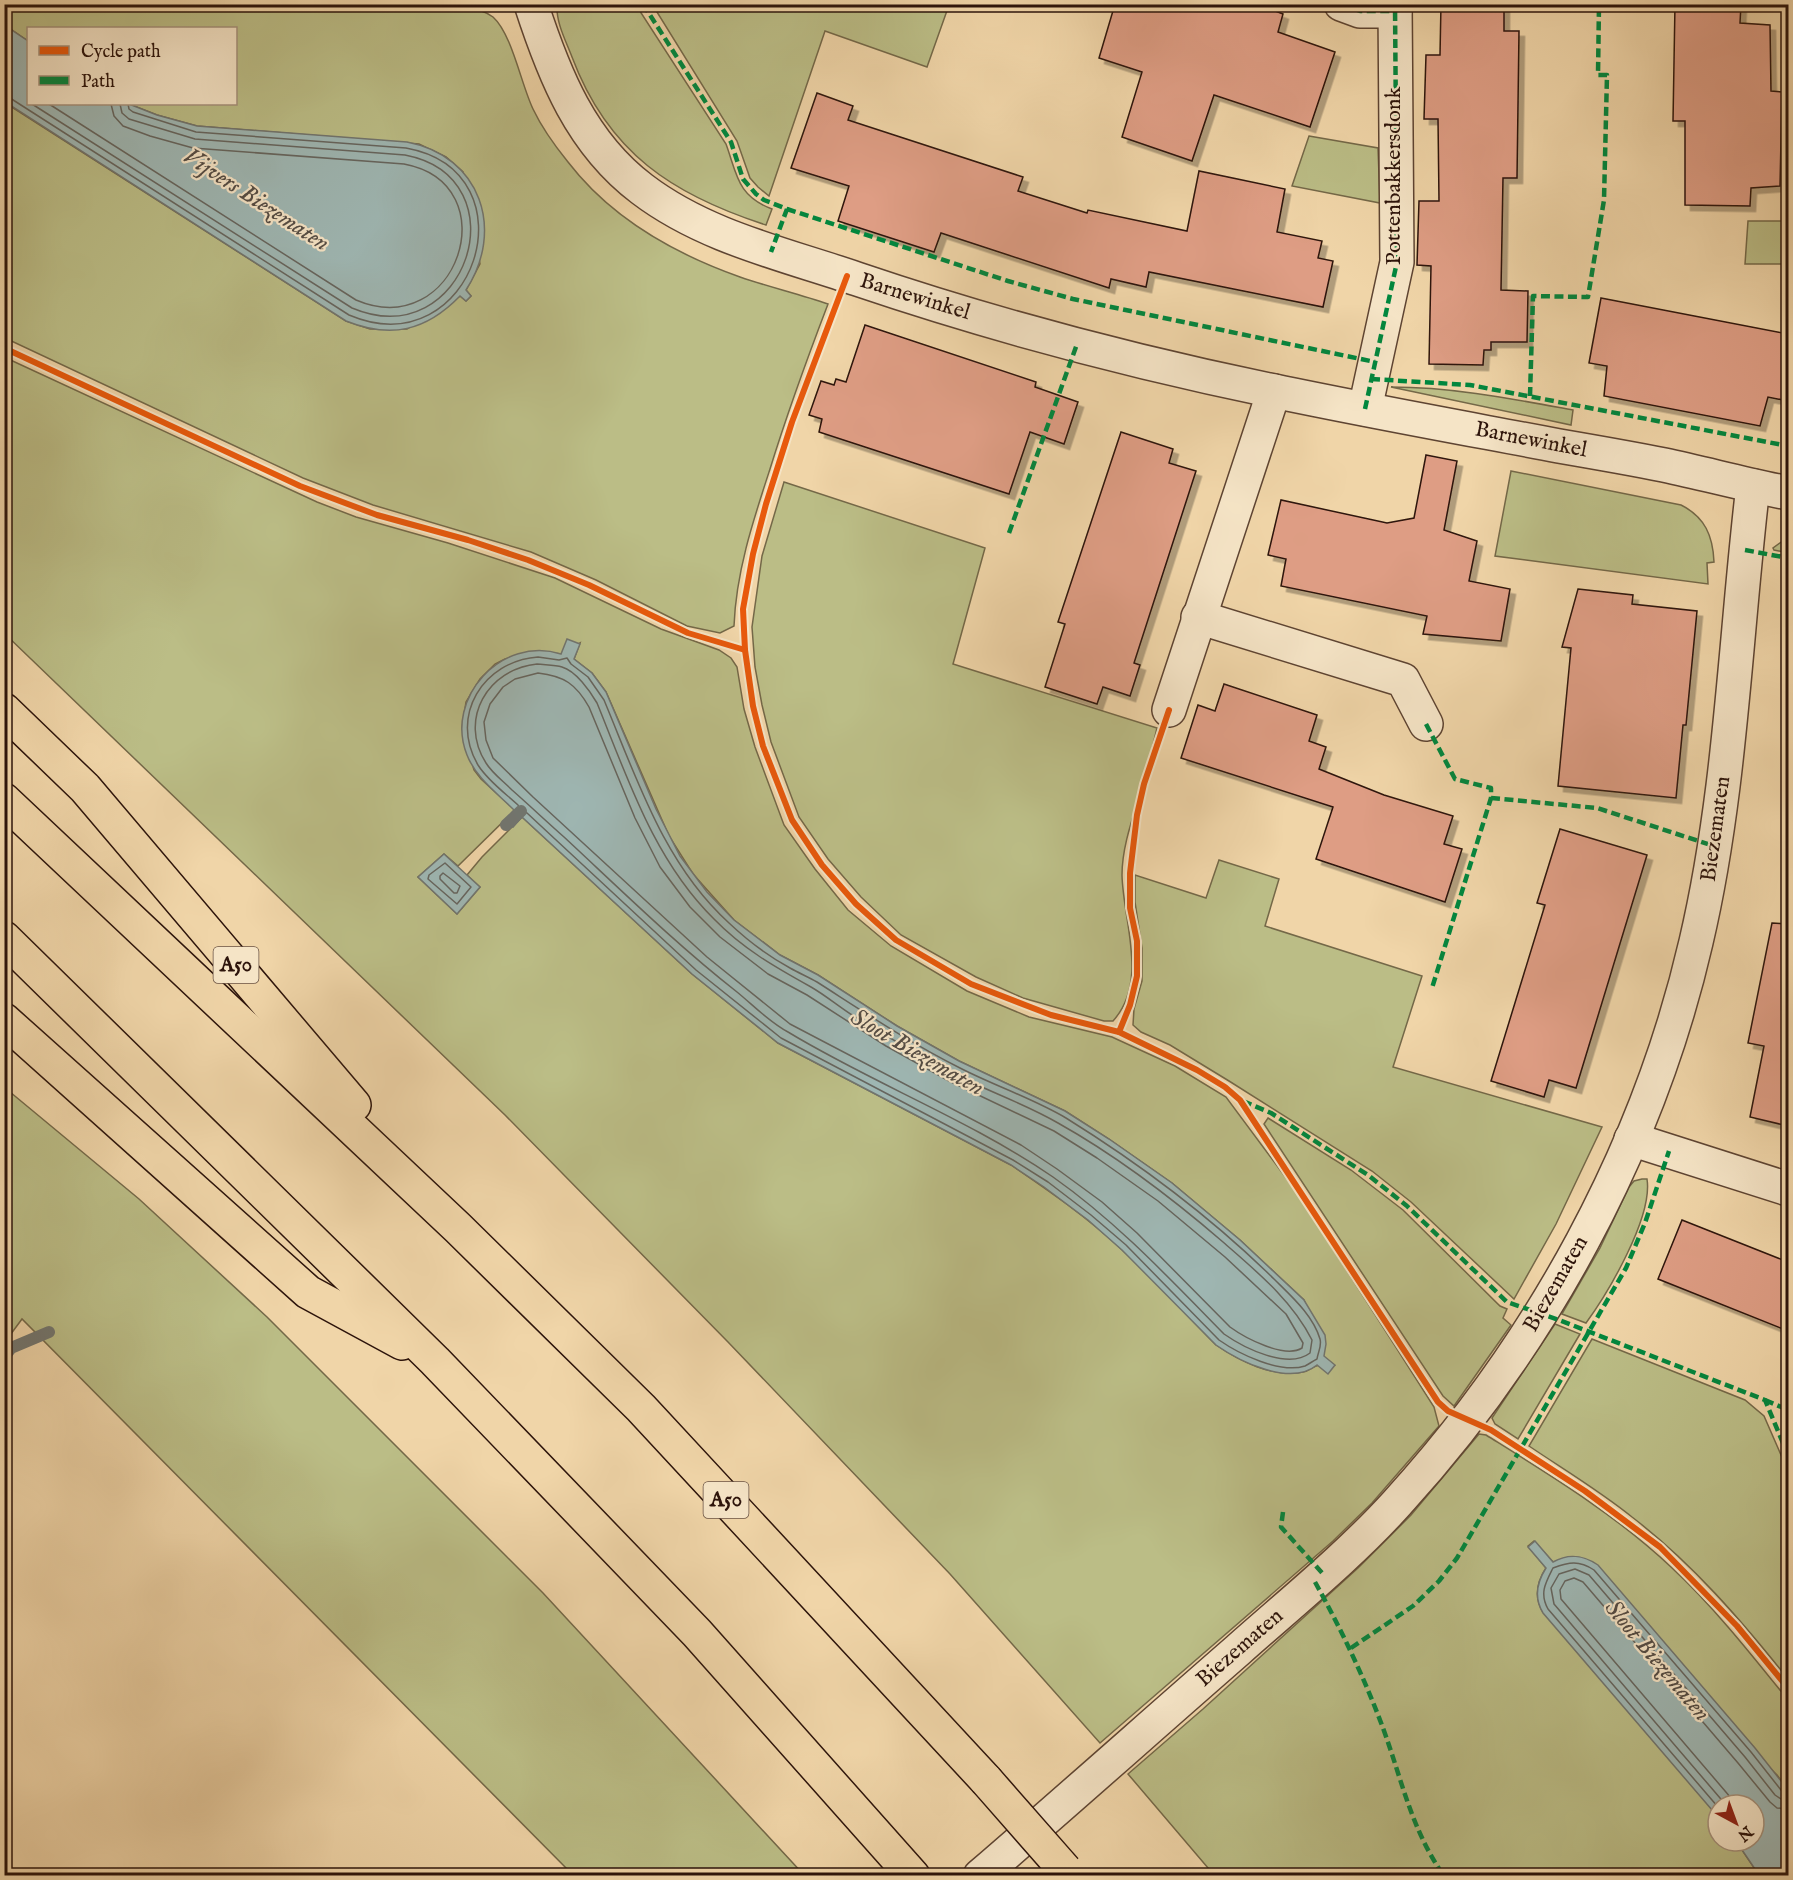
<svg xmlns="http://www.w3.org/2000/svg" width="1793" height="1880" viewBox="0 0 1793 1880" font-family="'IM FELL English',serif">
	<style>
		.green { fill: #bbbd86; stroke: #746848; stroke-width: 1.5; fill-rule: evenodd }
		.water { fill: #9eb6b2; stroke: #71756f; stroke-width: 1.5 }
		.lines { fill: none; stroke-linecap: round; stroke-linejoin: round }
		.shore { stroke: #66655e; stroke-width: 1.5 }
		.stream { stroke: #71756f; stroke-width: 12 }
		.building { fill: #de9d84; stroke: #2d140b; stroke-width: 1.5; filter: url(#shadow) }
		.minor-casing { stroke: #5e4432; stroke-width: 36 }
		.highway-casing { stroke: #2d140b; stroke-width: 36 }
		.minor { stroke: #f5e4c6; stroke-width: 33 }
		.highway { stroke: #f0d5a8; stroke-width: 33 }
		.highway-bridge-casing { stroke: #2d140b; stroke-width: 36; stroke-linecap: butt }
		.highway-bridge { stroke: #f0d5a8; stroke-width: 33 }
		.quiet { stroke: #00873e; stroke-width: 4.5; stroke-dasharray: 9 4.5; stroke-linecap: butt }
		.cycleway-casing { stroke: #f5e4c6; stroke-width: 10 }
		.cycleway { stroke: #e8590c; stroke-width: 6 }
		.labels { text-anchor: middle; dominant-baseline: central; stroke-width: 4.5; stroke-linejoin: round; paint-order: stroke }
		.shield { fill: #f5e4c6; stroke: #695243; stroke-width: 1.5 }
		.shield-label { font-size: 21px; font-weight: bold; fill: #2d140b }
		.street-label { font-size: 22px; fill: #2d140b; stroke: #f5e4c6 }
		.water-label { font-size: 24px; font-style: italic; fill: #554d45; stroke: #f5e4c6 }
	</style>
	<defs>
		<filter id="shadow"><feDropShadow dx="5.5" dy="5.5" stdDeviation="0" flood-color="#0004"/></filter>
	</defs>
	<rect width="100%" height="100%" fill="#f0d5a8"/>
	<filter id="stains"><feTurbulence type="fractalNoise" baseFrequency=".00333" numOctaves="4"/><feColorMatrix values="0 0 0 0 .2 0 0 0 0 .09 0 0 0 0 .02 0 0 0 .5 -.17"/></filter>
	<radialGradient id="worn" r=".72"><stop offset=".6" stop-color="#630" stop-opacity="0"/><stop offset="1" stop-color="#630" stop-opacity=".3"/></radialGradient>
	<g class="green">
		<path d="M290 4 317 8 370 9 401 4H443L445 11C462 8 478 6 493 17 512 34 521 84 533 109 542 128 555 146 568 162 611 218 675 254 740 277 769 287 799 294 828 304 807 359 787 414 770 469 753 521 736 572 734 626L720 633 687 626 596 580 531 552 373 505 303 478 5 338 4 102 346 321 370 329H407L460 296 466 301 471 296 466 290 480 264 463 172 446 157 419 144 197 126 157 115 129 104H236V28H28V41L5 25V5Z"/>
		<path d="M652 4H826L851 7 873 4 949 5 927 67 825 31 769 196 758 187 750 178 737 141Z"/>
		<path d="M557 5H636L726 144C737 174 737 196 772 209L766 225C673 195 608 153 572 57 566 41 556 23 557 5Z"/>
		<path d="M1309 136 1378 148 1380 203 1292 186Z"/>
		<path d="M1748 221H1788V264H1745Z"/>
		<path d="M4 357 317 502 356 517 448 543 555 578 661 629 719 650 731 658 737 667 744 709 755 747 784 825 815 869 848 910 891 946 967 991 1029 1017 1112 1037 1175 1066 1226 1097 1298 1194 1392 1341 1434 1407 1439 1426 1372 1503 1333 1541 1100 1743 950 1574 728 1342 505 1115 5 634ZM580 643 574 659 592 673 606 692 669 836 693 874 734 920 780 955 818 975 897 1026 959 1061 1065 1111 1109 1139 1172 1183 1240 1240 1304 1300 1324 1357 1334 1365C1329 1365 1321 1364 1316 1366 1311 1368 1309 1371 1303 1372 1273 1378 1239 1361 1216 1345 1184 1313 1154 1279 1121 1249 1087 1217 1049 1191 1011 1165L778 1043 692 974 522 817 482 857 467 875 480 887 457 914 418 877 444 854 458 866 515 810 481 779 474 770 462 728 466 702 480 679 495 664 505 659 538 651 561 654Z"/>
		<path d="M1391 387C1453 387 1513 399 1573 410L1571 425Z"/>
		<path d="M1511 471 1681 505C1705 517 1713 536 1714 562L1707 563 1708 584 1495 556Z"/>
		<path d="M784 482 985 548 953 664 1157 728C1152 750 1146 772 1140 794 1132 820 1122 848 1122 875 1123 922 1149 981 1113 1021H1104L1023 998 976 977 901 935 861 897 828 859 799 817 771 742 762 705 755 667 752 627 762 556Z"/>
		<path d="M1788 537V553L1774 550 1773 548Z"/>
		<path d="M1219 860 1279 879 1265 926 1422 976 1393 1067 1602 1127 1556 1224 1514 1299 1411 1202 1372 1171 1229 1081 1170 1045 1141 1032 1133 1025 1134 1009 1142 981V948L1135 902V875L1206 898Z"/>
		<path d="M4 1087 139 1199 267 1317 543 1593 804 1875H573L22 1319 5 1342Z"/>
		<path d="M1268 1118 1351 1170 1403 1210 1500 1306 1507 1309 1503 1318 1511 1325 1454 1406 1443 1396 1264 1124Z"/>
		<path d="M1642 1179H1647C1653 1217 1608 1293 1586 1323L1562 1314 1600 1248 1629 1187 1634 1181Z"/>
		<path d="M1555 1324 1580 1334 1518 1439 1495 1424 1492 1418Z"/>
		<path d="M1592 1339 1745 1400 1764 1416 1788 1471V1679C1741 1620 1692 1563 1632 1517 1600 1491 1563 1469 1529 1446Z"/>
		<path d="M1479 1434 1486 1435C1550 1475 1616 1515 1671 1567 1714 1607 1751 1654 1788 1700V1790L1777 1775 1553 1562 1534 1541 1528 1546 1546 1568C1537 1582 1534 1598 1543 1612L1709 1805 1718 1817V1841H1736L1759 1875H1214L1128 1774 1203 1709 1358 1568 1411 1515Z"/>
	</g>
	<g class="water">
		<path d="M4 25 28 41V104H129L157 115 197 126 407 142C481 156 505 230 466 290L471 296 466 301 460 296C426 331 391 339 346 321L5 102Z"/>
		<path d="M567 639 580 644 574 659 592 673 606 692 656 809 680 856 707 892 734 920 780 955 818 975 897 1026 959 1061 1065 1111 1109 1139 1172 1183 1240 1240 1304 1300 1325 1335 1326 1344 1324 1356 1335 1365 1328 1374 1317 1365C1290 1387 1239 1361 1216 1345L1122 1250 1088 1220 1044 1187 1011 1165 778 1043 692 974 522 817 513 827 506 819 514 810C497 793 476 778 467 755 444 698 502 635 561 654Z"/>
		<path d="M444 854 480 887 457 914 418 877Z"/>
		<path d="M1535 1541 1553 1562C1569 1553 1583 1555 1598 1565L1755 1748 1785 1786 1788 1790V1875H1759L1736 1841H1754V1805H1718V1817L1543 1613C1534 1598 1537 1582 1546 1568L1528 1547Z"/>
	</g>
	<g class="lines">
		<g class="shore">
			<path d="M4 97 10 98 349 315C474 368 537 172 406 148L196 132 133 112 129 109 128 104"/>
			<path d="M32 104 352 308C466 356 524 178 405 155L195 139 129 119 122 113 120 104"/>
			<path d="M49 104 356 300C457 343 510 184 404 164L193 148 150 136 123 126 114 116 111 104"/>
			<path d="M538 657 559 660 567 658 571 664 588 677 604 700C637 779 664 864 729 923 747 940 768 956 790 968 799 973 808 977 817 982 864 1012 910 1043 960 1068 995 1086 1032 1098 1066 1118 1140 1164 1212 1218 1274 1279 1291 1296 1313 1315 1320 1339 1322 1346 1318 1352 1317 1359 1313 1361 1309 1364 1305 1366 1280 1374 1239 1354 1219 1340L1126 1245 1091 1215 1048 1182 1013 1160 781 1038 696 970 527 813 521 811 518 805C505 793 488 781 478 765 449 716 483 661 538 657Z"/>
			<path d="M537 664C545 665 555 665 562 667 576 671 590 691 597 703 628 779 654 860 714 919 743 949 775 967 811 987 825 995 838 1006 852 1015 884 1035 917 1054 951 1072 986 1091 1024 1103 1058 1123 1117 1156 1172 1198 1223 1242 1256 1271 1292 1300 1312 1340L1310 1353C1288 1370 1244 1348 1224 1334 1170 1279 1117 1222 1053 1177 970 1120 874 1084 788 1032 769 1022 753 1005 737 992 676 944 621 890 564 837 546 821 529 805 512 790 503 781 492 773 486 763 458 719 488 669 537 664Z"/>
			<path d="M538 673C564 676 576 684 589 707L635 818 660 867 690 907 720 937 768 974 807 995 886 1046 949 1081 1054 1131 1097 1158 1158 1201 1225 1257 1286 1314 1303 1343 1302 1348C1285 1359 1245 1338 1230 1327L1137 1233 1102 1202 1057 1169 1021 1145 790 1024 707 957 533 797 493 758 486 740 484 722 490 704 503 687 515 679Z"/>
			<path d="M445 863 471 887 457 904 428 879 429 875Z"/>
			<path d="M443 873 460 886 457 893H454L440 879V876Z"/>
			<path d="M1726 1805 1554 1604 1551 1588 1559 1574 1575 1569 1589 1575 1745 1757 1775 1795 1781 1799 1788 1800"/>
			<path d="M1737 1805 1561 1599 1560 1590 1565 1581 1574 1578 1583 1582 1738 1763 1770 1802 1777 1808 1788 1809"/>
			<path d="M1718 1807 1548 1609C1539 1593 1546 1582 1553 1568 1569 1562 1579 1560 1594 1570L1751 1752 1781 1790 1788 1793"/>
		</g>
		<g class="stream">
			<path d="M506 825 521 811"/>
			<path d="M4 1357 11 1348 49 1332"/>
		</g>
	</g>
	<g class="building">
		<path d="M1115 4H1257L1283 14 1278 32 1335 52 1310 127 1214 95 1192 161 1122 137 1142 72 1099 58Z"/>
		<path d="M1441 4H1504V31H1519L1517 178H1503L1501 290 1528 291 1527 342H1491V350H1484L1483 365 1429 364 1431 266 1417 265 1419 201H1439L1438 119H1424L1426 55H1440Z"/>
		<path d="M1675 4H1741L1740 23 1770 25 1771 91 1782 92 1780 186 1751 188 1750 206 1685 205V121H1673Z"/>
		<path d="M817 93 853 106 848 120 1023 177 1018 191 1087 213 1088 210 1187 231 1199 171 1285 189 1277 232 1322 241 1318 258 1333 261 1323 307 1149 272 1146 287 1111 279 1109 288 941 233 934 252 838 221 849 186 791 168Z"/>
		<path d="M1601 298 1788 334V401L1768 397 1760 426 1604 396 1607 366 1589 363Z"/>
		<path d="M865 325 1036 382 1035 387 1078 402 1064 444 1030 432 1009 494 819 432 822 419 809 415 821 381 834 385 836 379 846 382Z"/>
		<path d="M1121 432 1173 449 1169 463 1196 471 1134 663 1140 665 1130 696 1103 687 1097 704 1045 687 1065 624 1058 622Z"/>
		<path d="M1426 455 1457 461 1444 530 1477 541 1469 581 1510 589 1501 641 1423 634 1427 616 1281 586 1286 559 1268 555 1281 500 1387 523 1414 518Z"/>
		<path d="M1578 589 1633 595 1632 604 1697 611 1686 725H1683L1676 798 1558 786 1571 648 1562 647Z"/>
		<path d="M1224 684 1317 715 1309 741 1326 747 1319 769 1384 795 1453 816 1444 844 1462 849 1445 902 1316 859 1333 807 1181 758 1198 705 1215 711Z"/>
		<path d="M1560 829 1647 855 1576 1088 1549 1080 1544 1097 1491 1081 1545 905 1537 903Z"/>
		<path d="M1772 923 1788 924V1126L1750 1117 1764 1046 1748 1043Z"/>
		<path d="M1682 1220 1788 1262V1331L1658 1279Z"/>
	</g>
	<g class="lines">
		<defs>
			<g id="minor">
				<path d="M531 4C554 75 581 143 642 189 705 237 784 254 857 279 993 325 1133 362 1274 391 1369 411 1464 428 1559 446 1594 452 1629 458 1664 465 1706 474 1747 485 1788 493"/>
				<path d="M1341 4 1360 11H1395"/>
				<path d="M1365 409 1397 262 1395 4"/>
				<path d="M1198 617 1403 680 1426 724"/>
				<path d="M1169 710 1274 391"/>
				<path d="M1631 1139 1788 1189"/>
				<path d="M980 1876C1067 1801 1152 1725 1238 1650 1292 1602 1349 1556 1397 1503 1541 1345 1648 1150 1696 942 1731 793 1735 638 1753 486"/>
			</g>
			<g id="highway">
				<path d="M4 710 85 788 354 1105"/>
				<path d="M4 800 458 1228 641 1408 986 1780"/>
				<path d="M4 938 435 1361 697 1633 913 1876"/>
				<path d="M4 1020 308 1292 402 1343"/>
			</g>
		</defs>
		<use href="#minor" class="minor-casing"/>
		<use href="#highway" class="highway-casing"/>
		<use href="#minor" class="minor"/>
		<use href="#highway" class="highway"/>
		<defs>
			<path id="highway-bridge" d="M986 1780 1065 1870"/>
		</defs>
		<use href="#highway-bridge" class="highway-bridge-casing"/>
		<use href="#highway-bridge" class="highway-bridge"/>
		<g class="quiet">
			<path d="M643 4 731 142 743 179 756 194 764 200 787 209 771 252"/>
			<path d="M1341 4 1360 11H1395"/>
			<path d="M787 209 1008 281 1073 299 1375 362"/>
			<path d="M1371 379 1470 385 1788 446"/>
			<path d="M1530 396 1533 296 1588 297 1604 200 1607 75H1598L1599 4"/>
			<path d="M1365 409 1397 262 1395 4"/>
			<path d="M1009 533 1077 344"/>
			<path d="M1745 550 1788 558"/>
			<path d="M1426 724 1455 779 1491 788V798L1432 988"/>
			<path d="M1491 798 1597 808 1714 846"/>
			<path d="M1243 1101 1271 1113 1368 1175 1407 1206 1507 1302 1559 1320 1765 1400 1788 1455"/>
			<path d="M1765 1400 1788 1410"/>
			<path d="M1283 1512 1281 1527 1324 1575"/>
			<path d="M1315 1582C1341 1629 1364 1677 1383 1728 1402 1780 1411 1829 1444 1876"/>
			<path d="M1351 1648 1413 1606 1439 1581 1457 1558 1626 1268 1645 1223 1669 1151"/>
		</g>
		<defs>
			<g id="cycleway">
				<path d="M847 276 792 422 766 504 753 554 743 609 745 650 753 706 763 746 792 820 822 865 856 904 896 940 971 984 1051 1015 1119 1032 1197 1070 1225 1087 1240 1100 1438 1402 1448 1411 1491 1430 1585 1491 1660 1547 1737 1626 1788 1688"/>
				<path d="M4 348 300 486 377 515 468 540 528 560 589 585 688 633 745 650"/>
				<path d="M1119 1032 1130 1005 1137 976V941L1130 908V873L1137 815 1144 784 1169 710"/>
			</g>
		</defs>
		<use href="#cycleway" class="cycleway-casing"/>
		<use href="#cycleway" class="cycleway"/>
	</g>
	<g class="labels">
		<g class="shield">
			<rect x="213.5" y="947" width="45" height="36" rx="4.5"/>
			<rect x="703.5" y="1482" width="45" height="36" rx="4.5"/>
		</g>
		<g class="shield-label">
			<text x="236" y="965">A50</text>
			<text x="726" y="1500">A50</text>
		</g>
		<g class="street-label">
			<text transform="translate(1394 176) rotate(-90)">Pottenbakkersdonk</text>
			<text transform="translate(915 297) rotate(17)">Barnewinkel</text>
			<text transform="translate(1531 440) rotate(11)">Barnewinkel</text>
			<text transform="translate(1716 829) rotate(-82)">Biezematen</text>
			<text transform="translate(1556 1284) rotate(-60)">Biezematen</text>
			<text transform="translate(1240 1648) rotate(-41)">Biezematen</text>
		</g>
		<g class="water-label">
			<text transform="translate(256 200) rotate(33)">Vijvers Biezematen</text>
			<text transform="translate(917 1053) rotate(30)">Sloot Biezematen</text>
			<text transform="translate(1657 1661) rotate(50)">Sloot Biezematen</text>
		</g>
	</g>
	<rect width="1793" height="1880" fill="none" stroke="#f0d5a8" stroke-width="24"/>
	<rect x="6" y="6" width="1781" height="1868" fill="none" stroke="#2d140b" stroke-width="3"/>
	<rect x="12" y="12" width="1769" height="1856" fill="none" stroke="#2d140b" stroke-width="1.5"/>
	<rect x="27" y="27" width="210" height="78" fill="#f5e4c6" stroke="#a5917b" stroke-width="1.5"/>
	<rect x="39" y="46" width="30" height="9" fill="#e8590c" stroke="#a5917b" stroke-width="1.5"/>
	<text x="81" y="57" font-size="18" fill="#2d140b">Cycle path</text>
	<rect x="39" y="76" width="30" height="9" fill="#00873e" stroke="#a5917b" stroke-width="1.5"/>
	<text x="81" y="87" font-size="18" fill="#2d140b">Path</text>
	<g transform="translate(1736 1823) rotate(139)"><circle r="28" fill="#f5e4c6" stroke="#a5917b" stroke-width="1.5"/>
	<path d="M0-4.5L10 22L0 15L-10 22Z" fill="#8f2418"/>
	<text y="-9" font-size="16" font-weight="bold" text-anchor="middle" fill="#2d140b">N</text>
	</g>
	<rect width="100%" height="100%" filter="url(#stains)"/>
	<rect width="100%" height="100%" fill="url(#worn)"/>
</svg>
